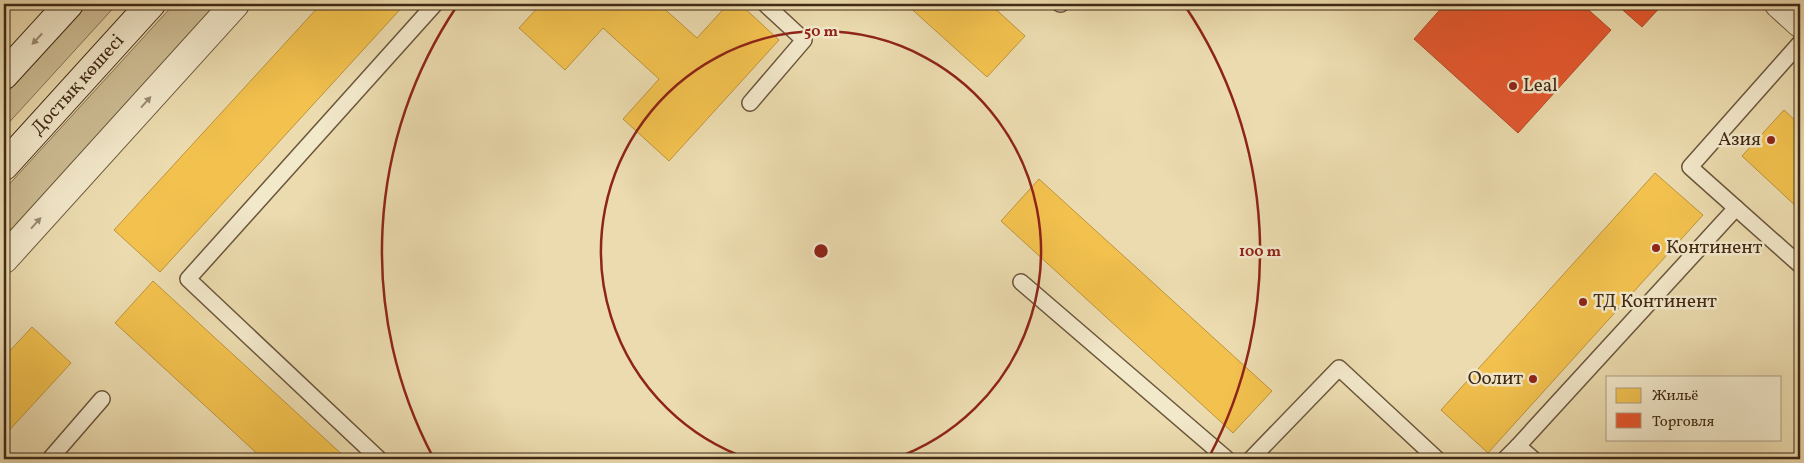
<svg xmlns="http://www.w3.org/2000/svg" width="1804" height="463" viewBox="0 0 1804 463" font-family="Vollkorn,serif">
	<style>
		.green { fill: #cebd94; stroke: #887354 }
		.homes { fill: #f2c14e; stroke: #bd933d }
		.shops { fill: #e4572e; stroke: #b34926 }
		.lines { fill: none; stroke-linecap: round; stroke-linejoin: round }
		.lane-casing { stroke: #6c563b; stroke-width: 18 }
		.street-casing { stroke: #6c563b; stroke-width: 30 }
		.secondary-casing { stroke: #412915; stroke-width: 30 }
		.lane { stroke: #f2e8ca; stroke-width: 15 }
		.street { stroke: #f2e8ca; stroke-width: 28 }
		.secondary { stroke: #f2e8ca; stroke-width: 28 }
		.oneway { fill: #9a8870 }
		.ring { fill: none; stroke: #8f2418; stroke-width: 2.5 }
		.poi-dot { fill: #8f2418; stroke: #f2e8ca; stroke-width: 2 }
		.labels { text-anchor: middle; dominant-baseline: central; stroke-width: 5; stroke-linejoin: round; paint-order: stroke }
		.street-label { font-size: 19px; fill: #412915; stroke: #f2e8ca }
		.poi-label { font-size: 19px; fill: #412915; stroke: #f2e8ca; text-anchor: start }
		.centre { fill: #8f2418; stroke: #f2e8ca; stroke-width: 2.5 }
		.ring-label { font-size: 15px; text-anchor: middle; font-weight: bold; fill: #8f2418; stroke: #f2e8ca; stroke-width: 5; stroke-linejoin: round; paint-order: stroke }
	</style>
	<rect width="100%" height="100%" fill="#ebdbae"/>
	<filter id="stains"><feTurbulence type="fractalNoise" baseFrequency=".004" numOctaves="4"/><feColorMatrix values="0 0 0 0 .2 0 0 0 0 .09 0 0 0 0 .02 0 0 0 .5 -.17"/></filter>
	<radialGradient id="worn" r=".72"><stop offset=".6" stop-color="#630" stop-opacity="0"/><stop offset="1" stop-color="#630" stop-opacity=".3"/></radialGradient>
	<g class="green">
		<path d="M88 4H117L4 128V96Z"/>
		<path d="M174 4H218L4 237V190Z"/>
	</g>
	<g class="homes">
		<path d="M321 4H405L160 272 114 230Z"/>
		<path d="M541 4H659L697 38 728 4H740L779 40 669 161 623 119 659 79 603 28 565 70 519 28Z"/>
		<path d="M906 4H990L1025 36 987 77Z"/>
		<path d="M1784 110 1800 125V210L1742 156Z"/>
		<path d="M1655 173 1703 215 1488 453 1441 410Z"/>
		<path d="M1039 179 1272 391 1233 433 1001 221Z"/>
		<path d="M153 281 347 459H263L115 323Z"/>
		<path d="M32 327 71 363 4 436V357Z"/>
	</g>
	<g class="shops">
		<path d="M1445 4H1582L1611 30 1518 133 1414 39Z"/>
		<path d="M1616 4H1663L1642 27Z"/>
	</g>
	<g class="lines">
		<defs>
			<g id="lane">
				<path d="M1060 4H1061"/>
				<path d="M1800 43 1690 167 1800 265"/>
				<path d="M750 103 804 40 765 4"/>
				<path d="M1021 282 1227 459"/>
				<path d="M50 459 102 399"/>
				<path d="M379 459 188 279 435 4"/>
				<path d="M1251 459 1339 368 1437 459"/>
				<path d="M1505 459 1518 446"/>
				<path d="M1533 459 1518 446 1736 208"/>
			</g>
			<g id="street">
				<path d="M1779 4 1800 23"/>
				<path d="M4 259 235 4"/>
			</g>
			<g id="secondary">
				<path d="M4 75 69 4"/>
				<path d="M4 166 151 4"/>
			</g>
		</defs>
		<use href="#lane" class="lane-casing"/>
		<use href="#street" class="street-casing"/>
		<use href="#secondary" class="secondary-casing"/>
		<use href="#lane" class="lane"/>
		<use href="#street" class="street"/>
		<use href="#secondary" class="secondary"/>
	</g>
	<defs><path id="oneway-solid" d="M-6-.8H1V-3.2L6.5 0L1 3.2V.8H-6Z" transform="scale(1.25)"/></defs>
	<g class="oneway">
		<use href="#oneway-solid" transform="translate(37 39) rotate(133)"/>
		<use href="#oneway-solid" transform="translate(146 102) rotate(-48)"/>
		<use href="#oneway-solid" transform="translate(36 223) rotate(-48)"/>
	</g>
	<g class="ring">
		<path d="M749 459A220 220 0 1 1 893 459"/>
		<path d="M433 457A439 439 0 0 1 457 6M1185 6A439 439 0 0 1 1209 457"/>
	</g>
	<g class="poi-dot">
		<circle cx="1513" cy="86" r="5"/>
		<circle cx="1771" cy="140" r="5"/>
		<circle cx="1656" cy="248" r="5"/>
		<circle cx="1583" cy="302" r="5"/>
		<circle cx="1533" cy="379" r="5"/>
	</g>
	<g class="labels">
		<g class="street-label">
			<text transform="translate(78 85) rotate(-48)">Достық көшесі</text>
		</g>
		<g class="poi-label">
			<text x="1523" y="86">Leal</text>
			<text x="1761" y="140" text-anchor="end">Азия</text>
			<text x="1666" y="248">Континент</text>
			<text x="1593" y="302">ТД Континент</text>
			<text x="1523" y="379" text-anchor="end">Оолит</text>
		</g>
	</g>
	<circle cx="821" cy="251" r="8" class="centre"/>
	<g class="ring-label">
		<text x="821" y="36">50 m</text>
		<text x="1260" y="256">100 m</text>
	</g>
	<rect width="1804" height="463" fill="none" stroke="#ebdbae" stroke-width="20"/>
	<rect x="5" y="5" width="1794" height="453" fill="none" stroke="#412915" stroke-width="2.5"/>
	<rect x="10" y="10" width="1784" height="443" fill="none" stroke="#412915"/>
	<rect x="1606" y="376" width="175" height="65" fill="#f2e8ca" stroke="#ab9c82"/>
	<rect x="1616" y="388" width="25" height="15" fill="#f2c14e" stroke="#ab9c82"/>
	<text x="1652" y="400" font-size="15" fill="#412915">Жильё</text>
	<rect x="1616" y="413" width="25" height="15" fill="#e4572e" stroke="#ab9c82"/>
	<text x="1652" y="426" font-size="15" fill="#412915">Торговля</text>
	<rect width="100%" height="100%" filter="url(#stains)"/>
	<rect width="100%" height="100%" fill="url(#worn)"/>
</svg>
